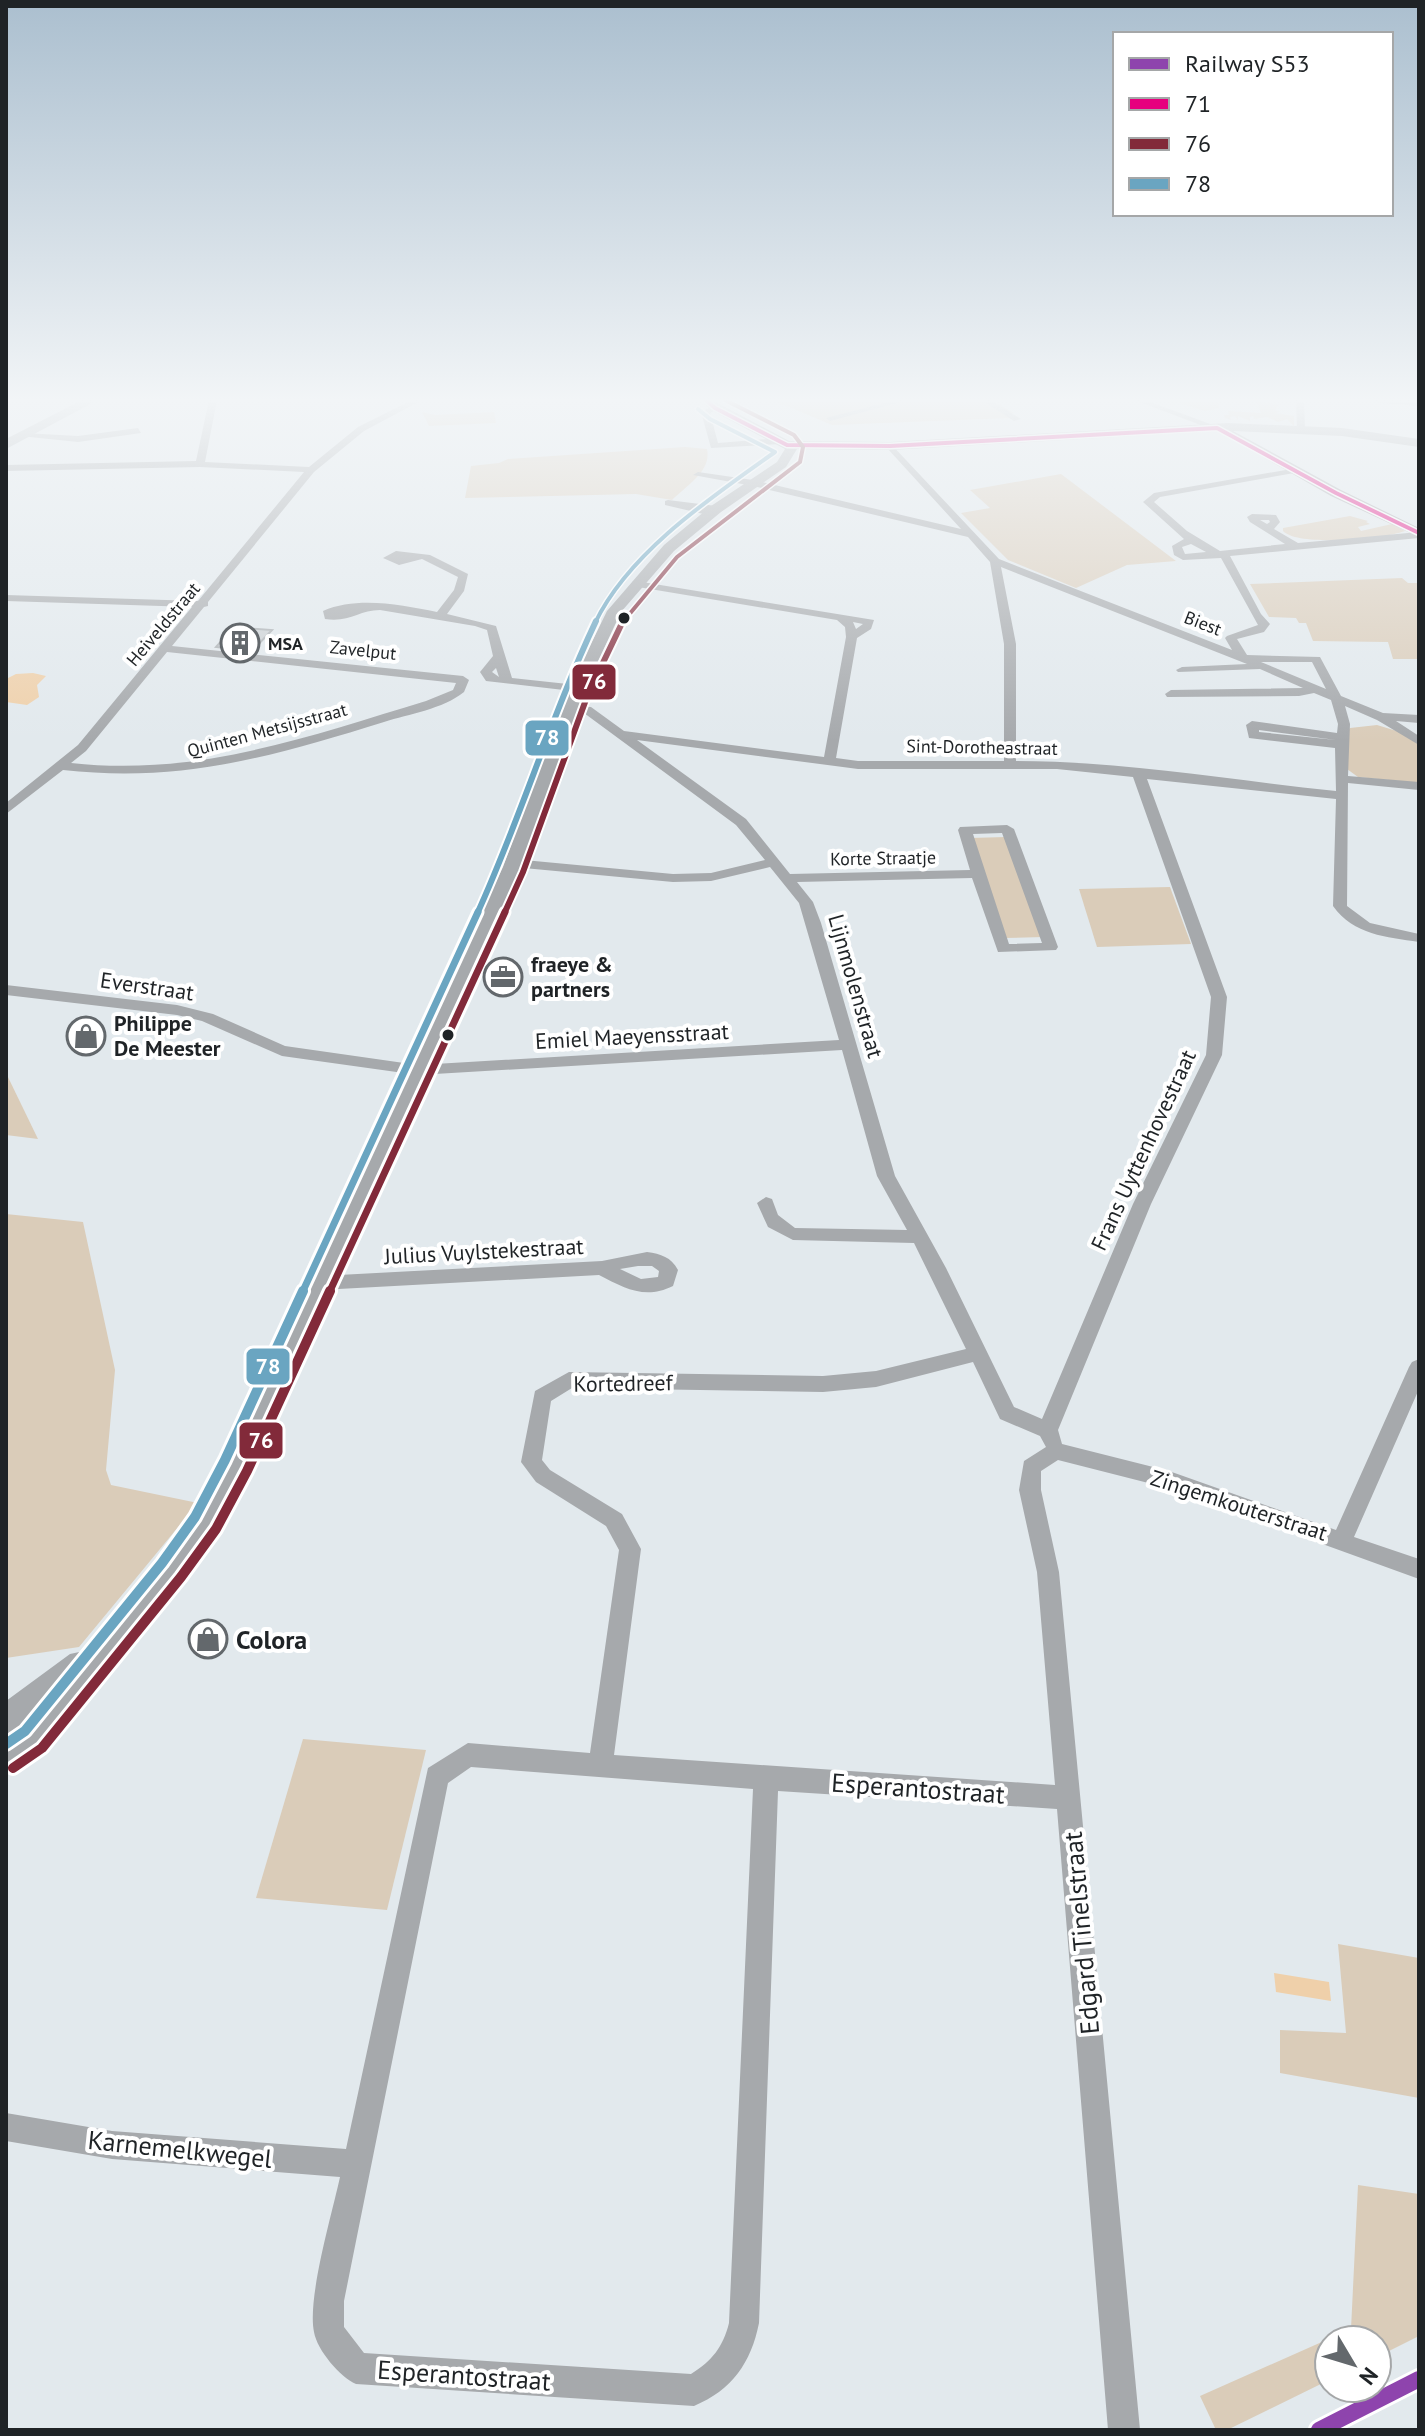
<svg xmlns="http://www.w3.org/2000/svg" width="1425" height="2436" viewBox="0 0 1425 2436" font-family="'PT Sans',sans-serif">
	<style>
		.green { fill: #daccb9 }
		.water { fill: #efd0aa }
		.building { fill: #ccd1d4; stroke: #acb1b4; stroke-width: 2 }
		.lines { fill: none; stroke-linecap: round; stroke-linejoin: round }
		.street { fill: #a6a9ac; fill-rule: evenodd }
		.secondary { fill: #a6a9ac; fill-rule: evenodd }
		.primary { fill: #a8adb0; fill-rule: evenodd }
		.bus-1-casing { stroke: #fff; stroke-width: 7 }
		.bus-2-far3-casing { stroke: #fff; stroke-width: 7 }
		.bus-2-far2-casing { stroke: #fff; stroke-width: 10 }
		.bus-2-far1-casing { stroke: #fff; stroke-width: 13 }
		.bus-2-casing { stroke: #fff; stroke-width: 16 }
		.bus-3-far3-casing { stroke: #fff; stroke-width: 7 }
		.bus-3-far2-casing { stroke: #fff; stroke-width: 10 }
		.bus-3-far1-casing { stroke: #fff; stroke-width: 13 }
		.bus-3-casing { stroke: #fff; stroke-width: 16 }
		.bus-1 { stroke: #e6007e; stroke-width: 4 }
		.bus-2-far3 { stroke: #822a3a; stroke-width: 4 }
		.bus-2-far2 { stroke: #822a3a; stroke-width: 6 }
		.bus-2-far1 { stroke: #822a3a; stroke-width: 7 }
		.bus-2 { stroke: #822a3a; stroke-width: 10 }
		.bus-3-far3 { stroke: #6aa5c1; stroke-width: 4 }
		.bus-3-far2 { stroke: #6aa5c1; stroke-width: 6 }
		.bus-3-far1 { stroke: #6aa5c1; stroke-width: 7 }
		.bus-3 { stroke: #6aa5c1; stroke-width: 10 }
		.rail-1-casing { stroke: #fff; stroke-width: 22 }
		.rail-1 { stroke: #8e44ad; stroke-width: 16 }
		.bus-dot { fill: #1f2326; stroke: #fff; stroke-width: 3 }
		.labels { text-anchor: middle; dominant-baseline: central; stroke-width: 8; stroke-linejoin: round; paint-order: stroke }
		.far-street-label { font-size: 18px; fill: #1f2326; stroke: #fff }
		.far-poi-label { font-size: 18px; font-weight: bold; fill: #1f2326; stroke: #fff; text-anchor: start }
		.poi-label { font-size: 22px; font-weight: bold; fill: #1f2326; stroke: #fff; text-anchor: start }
		.street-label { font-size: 22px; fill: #1f2326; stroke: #fff }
		.near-poi-label { font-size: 26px; font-weight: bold; fill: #1f2326; stroke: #fff; text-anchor: start }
		.near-street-label { font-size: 26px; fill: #1f2326; stroke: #fff }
		.line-badge { stroke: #fff; stroke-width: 3 }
		.badge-label { font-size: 22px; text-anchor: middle; font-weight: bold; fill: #fff }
	</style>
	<rect width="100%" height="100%" fill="#e2e9ed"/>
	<g class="green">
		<path d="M992 400 1014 413 1007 415 1010 418 832 425 775 401Z"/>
		<path d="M1171 400H1280L1259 402 1279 404 1275 410 1281 412 1275 413 1294 416V426L1287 419 1278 422 1267 417 1254 419 1253 416 1250 417V421L1238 416V420L1235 416 1230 417 1231 420 1225 418 1224 415H1229L1228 411 1261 413 1258 404 1253 401 1218 402 1219 408 1205 411 1180 403 1183 401 1173 404 1176 401Z"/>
		<path d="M422 412 435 415 494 412 496 423 429 426Z"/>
		<path d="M685 447 707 449C712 471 686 486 672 500L636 494 465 498 471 466 499 463 508 459Z"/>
		<path d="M1061 474 1176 561 1127 565 1076 588 1008 560 961 513 990 508 970 490Z"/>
		<path d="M1350 516 1368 521 1366 522 1370 524 1358 527 1361 531 1392 524 1405 531C1384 539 1298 547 1283 531V528Z"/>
		<path d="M1402 578 1408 583H1419V659H1393L1388 642 1313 641 1306 623H1299L1296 618 1269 617 1250 584Z"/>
		<path d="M1377 725 1400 732 1419 744V783L1358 777 1347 769 1346 732 1350 728Z"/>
		<path d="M1006 837 1044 937 1004 938 970 838Z"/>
		<path d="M1170 887 1191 944 1097 947 1079 889Z"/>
		<path d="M6 1073 38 1139 6 1135Z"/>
		<path d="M6 1214 83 1222 115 1370 106 1470 111 1485 198 1503 79 1647 6 1658Z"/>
		<path d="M303 1739 426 1750 387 1910 256 1898Z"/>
		<path d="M1338 1944 1419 1958V2098L1280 2073V2030L1346 2033Z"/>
		<path d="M1358 2185 1419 2194V2336L1377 2357V2340H1329V2380L1227 2430H1216L1200 2396 1351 2329Z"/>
	</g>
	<g class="water">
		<path d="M33 673 46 676 37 685 39 697 27 705 6 702V679L16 674Z"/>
		<path d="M1274 1973 1329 1982 1331 2001 1276 1992Z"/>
	</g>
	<path class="building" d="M233 628H242L272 630 252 651 216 647Z"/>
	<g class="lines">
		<g class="street">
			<path d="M209 400H217L205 462 309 467 358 427 412 400H422L364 431 314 472 208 602V606L204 607 172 646 463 676 469 680 464 692C443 709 409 714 384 722 271 757 182 783 63 770L6 814V803L78 745 192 607 6 601V595L198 601 304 472 200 467 6 471V465L196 461ZM167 652 456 683 453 690 426 701C307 737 197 777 71 763L86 751Z"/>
			<path d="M896 400H908L830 421 826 418Z"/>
			<path d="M981 400H990L1021 419 1014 421Z"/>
			<path d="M1134 400H1145L1221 428 1214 430Z"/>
			<path d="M1296 400H1304L1305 430 1301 433 1297 430Z"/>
			<path d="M1375 400H1419V406L1379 403Z"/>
			<path d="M715 405 719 408 710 413 718 443 780 438 784 441 780 444 711 448 701 412Z"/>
			<path d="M138 428 141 433 78 442 20 436 24 433 78 436Z"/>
			<path d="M890 443 999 559 1232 650 1225 638 1227 636 1258 625 1221 558 1183 560 1174 555 1172 546 1184 539 1143 502 1154 493 1297 468 1294 473 1160 497 1154 502 1187 531 1220 551 1285 544 1250 522 1247 517 1252 514 1276 515 1280 522 1274 529 1298 543 1419 532V538L1230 556 1261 614 1270 624 1264 632 1237 639 1247 655 1320 657 1341 696 1383 713 1419 715V723L1396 721 1419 736V745L1377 720 1345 706 1350 724 1348 776 1419 782V790L1348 783 1347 906 1370 923 1419 934V942C1386 937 1354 935 1333 906L1336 799 1147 779 1227 997 1222 1055 1151 1204 1058 1430 1062 1444 1169 1471 1336 1530 1409 1367 1412 1362 1419 1359V1389L1354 1537 1419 1559V1579L1168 1488 1058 1460 1041 1471V1490L1059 1572 1140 2430H1108L1057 1809 778 1791 759 2323C751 2363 732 2390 694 2406L356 2384C340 2377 317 2350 314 2332 307 2298 332 2214 340 2177L112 2159 6 2141V2113L112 2131 346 2149 428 1768 468 1743 590 1753 619 1550 606 1526 536 1482 521 1462 535 1391 569 1372 823 1376 876 1371 966 1349 914 1243 793 1240 768 1227 757 1203 766 1197 772 1199 778 1215 795 1228 907 1230 877 1176 842 1050 418 1075 282 1056 202 1021 177 1015 6 995V985L177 1005 213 1014 285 1046 418 1065 839 1040 799 903 770 867 711 881 673 882 513 867 506 863 513 859 673 874 711 873 765 860 736 825 584 713 566 711V705L591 707 624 731 824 757 846 637 845 627 837 620 632 586V582L636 581 874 620 871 629 857 638 836 758 858 761H1004V644L990 562 968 537 753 486 693 475 698 472 753 480 961 529 887 448ZM1260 520H1269L1270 522 1267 524ZM1191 544 1206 552 1185 554 1182 547ZM1001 567 1247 664 1182 667 1176 670 1178 672 1260 669 1303 688 1171 690 1165 694 1167 697 1299 696 1314 693 1331 700 1338 724 1337 733 1252 721 1246 725 1249 738 1335 748 1336 791C1229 780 1123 761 1016 761V644ZM853 622 863 624 856 629ZM1261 662H1312L1326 689ZM1259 730 1336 740 1259 732ZM637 740 858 769H1057L1133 777 1211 997 1206 1055 1133 1204 1042 1419 1014 1407 946 1268 895 1176 821 923 813 902 797 882 972 878 998 952 1056 950 1058 947 1014 829 1007 825 960 827 958 830 970 870 790 874 746 819ZM1002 833 1042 943 1009 944 973 834ZM973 1362 1000 1419 1040 1436 1046 1447 1024 1461 1019 1490 1037 1572 1055 1785 614 1755 641 1549 622 1514 550 1470 542 1460 551 1401 572 1388 823 1392 876 1387ZM471 1767 753 1789 729 2323C723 2347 712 2361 691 2374L364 2353 344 2327V2301L448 1783Z"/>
			<path d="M668 500 716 506 721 509 712 516 665 505V501Z"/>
			<path d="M396 551 430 555 468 574 464 591 447 614 496 626 512 678 577 685 581 686V692L486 681 480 672 493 656 487 630 475 626 380 610C359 610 349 623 325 619L323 611C358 596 401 605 437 612L454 590 458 577 422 559 399 565 383 558ZM496 668 499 677 492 672Z"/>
			<path d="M647 1252C661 1254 671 1257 678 1270L673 1286C645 1300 624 1288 599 1275L320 1290 313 1288 311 1283 313 1278 320 1276 602 1261ZM638 1266H652L659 1271 658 1277 641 1279 620 1269Z"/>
		</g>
		<path class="secondary" d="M700 400H712L789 441 890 442 1228 423 1342 428 1419 439V447L1342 436 1233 431 1341 490 1419 528V537L1331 496 1218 431 890 450 797 449 786 467 721 512 674 551 621 612 585 689 521 867 250 1465 215 1532 181 1579 118 1655 44 1751 6 1773V1740L26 1724 6 1735V1701L70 1654 84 1651 161 1561 195 1514 224 1461 503 867 569 689 607 611 664 545 711 506 777 462 785 449 711 410Z"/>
		<path class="primary" d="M82 400H98L6 449V439Z"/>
		<defs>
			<path id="bus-1" d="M706 400 715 408 787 445 890 446 1217 428 1336 493 1419 533"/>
			<path id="bus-2-far3" d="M622 623 677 557 800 462 803 447 794 435 725 400"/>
			<path id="bus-2-far2" d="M504 914 523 872 588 694 623 621"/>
			<path id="bus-2-far1" d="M329 1293 505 912"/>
			<path id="bus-2" d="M13 1768 42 1748 181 1577 216 1529 247 1471 330 1291"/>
			<path id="bus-3-far3" d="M595 623C629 552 713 496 775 452L710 419 698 409"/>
			<path id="bus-3-far2" d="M477 914C521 818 551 716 596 621"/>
			<path id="bus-3-far1" d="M302 1293 478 912"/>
			<path id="bus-3" d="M6 1744 25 1731 162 1563 195 1517 225 1460 303 1291"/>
		</defs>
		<use href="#bus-1" class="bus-1-casing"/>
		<use href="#bus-2-far3" class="bus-2-far3-casing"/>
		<use href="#bus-2-far2" class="bus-2-far2-casing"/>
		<use href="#bus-2-far1" class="bus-2-far1-casing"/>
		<use href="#bus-2" class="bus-2-casing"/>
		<use href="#bus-3-far3" class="bus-3-far3-casing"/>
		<use href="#bus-3-far2" class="bus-3-far2-casing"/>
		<use href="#bus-3-far1" class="bus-3-far1-casing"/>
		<use href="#bus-3" class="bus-3-casing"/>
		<use href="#bus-1" class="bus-1"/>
		<use href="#bus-2-far3" class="bus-2-far3"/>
		<use href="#bus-2-far2" class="bus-2-far2"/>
		<use href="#bus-2-far1" class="bus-2-far1"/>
		<use href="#bus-2" class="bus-2"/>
		<use href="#bus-3-far3" class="bus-3-far3"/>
		<use href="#bus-3-far2" class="bus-3-far2"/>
		<use href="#bus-3-far1" class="bus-3-far1"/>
		<use href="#bus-3" class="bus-3"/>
		<defs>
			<path id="rail-1" d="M1319 2430 1419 2379"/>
		</defs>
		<use href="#rail-1" class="rail-1-casing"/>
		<use href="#rail-1" class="rail-1"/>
	</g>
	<linearGradient id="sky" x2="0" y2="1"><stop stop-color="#abbfcf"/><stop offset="0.54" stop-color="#f2f5f7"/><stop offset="1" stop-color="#f2f5f7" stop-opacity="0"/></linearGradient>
	<rect width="1425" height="741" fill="url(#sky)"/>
	<defs>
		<symbol id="building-ring" viewBox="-11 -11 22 22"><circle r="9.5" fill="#fff" stroke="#63686c" stroke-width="1.5"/><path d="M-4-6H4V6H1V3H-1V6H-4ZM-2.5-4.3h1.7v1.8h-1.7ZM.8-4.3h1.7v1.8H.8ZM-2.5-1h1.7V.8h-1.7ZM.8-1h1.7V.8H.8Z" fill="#63686c"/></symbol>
		<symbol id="office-ring" viewBox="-11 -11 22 22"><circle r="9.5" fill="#fff" stroke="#63686c" stroke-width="1.5"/><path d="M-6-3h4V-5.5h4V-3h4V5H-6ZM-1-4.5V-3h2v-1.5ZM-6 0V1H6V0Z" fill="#63686c"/></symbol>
		<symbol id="shop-ring" viewBox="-11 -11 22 22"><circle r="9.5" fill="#fff" stroke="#63686c" stroke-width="1.5"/><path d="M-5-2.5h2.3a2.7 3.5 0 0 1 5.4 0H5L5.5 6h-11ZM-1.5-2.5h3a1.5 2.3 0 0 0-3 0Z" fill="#63686c"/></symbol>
	</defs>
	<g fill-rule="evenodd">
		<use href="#building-ring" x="218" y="621" width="44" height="44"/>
		<use href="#office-ring" x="481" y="955" width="44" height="44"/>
		<use href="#shop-ring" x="64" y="1014" width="44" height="44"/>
		<use href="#shop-ring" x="186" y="1617" width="44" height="44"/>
	</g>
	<g class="bus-dot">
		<circle cx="624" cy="618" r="7"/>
		<circle cx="448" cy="1035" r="7"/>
	</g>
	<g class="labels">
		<g class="far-street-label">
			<text transform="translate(1203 623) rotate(21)">Biest</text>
			<text transform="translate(163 624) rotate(-50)">Heiveldstraat</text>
			<text transform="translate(363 650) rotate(6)">Zavelput</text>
			<text transform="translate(267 730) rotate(-15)">Quinten Metsijsstraat</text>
			<text transform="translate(982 747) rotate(1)">Sint-Dorotheastraat</text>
			<text transform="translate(883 858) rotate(-1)">Korte Straatje</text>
		</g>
		<g class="far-poi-label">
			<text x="268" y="643">MSA</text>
		</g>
		<g class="poi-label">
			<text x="531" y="964">fraeye &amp;<tspan x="531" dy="25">partners</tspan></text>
			<text x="114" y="1023">Philippe<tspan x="114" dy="25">De Meester</tspan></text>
		</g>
		<g class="street-label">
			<text transform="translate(147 986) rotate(8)">Everstraat</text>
			<text transform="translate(856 986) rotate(74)">Lijnmolenstraat</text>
			<text transform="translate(632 1036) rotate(-3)">Emiel Maeyensstraat</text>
			<text transform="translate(1143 1150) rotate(-65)">Frans Uyttenhovestraat</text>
			<text transform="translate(484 1251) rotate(-3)">Julius Vuylstekestraat</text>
			<text transform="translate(623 1383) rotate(-1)">Kortedreef</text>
			<text transform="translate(1239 1505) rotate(18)">Zingemkouterstraat</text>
		</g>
		<g class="near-poi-label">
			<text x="236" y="1639">Colora</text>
		</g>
		<g class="near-street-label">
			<text transform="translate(918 1788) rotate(4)">Esperantostraat</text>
			<text transform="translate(1081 1933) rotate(-95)">Edgard Tinelstraat</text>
			<text transform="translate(180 2149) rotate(6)">Karnemelkwegel</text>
			<text transform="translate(464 2375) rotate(4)">Esperantostraat</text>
		</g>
	</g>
	<g class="line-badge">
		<rect x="571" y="663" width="46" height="38" rx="8" fill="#822a3a"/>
		<rect x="524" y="719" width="46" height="38" rx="8" fill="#6aa5c1"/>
		<rect x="245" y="1347" width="46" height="39" rx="8" fill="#6aa5c1"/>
		<rect x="238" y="1421" width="46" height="39" rx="8" fill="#822a3a"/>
	</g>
	<g class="badge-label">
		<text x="594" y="689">76</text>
		<text x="547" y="745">78</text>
		<text x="268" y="1374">78</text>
		<text x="261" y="1448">76</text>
	</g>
	<rect width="1425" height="2436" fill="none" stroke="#1f2326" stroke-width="16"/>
	<rect x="1113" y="32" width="280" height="184" fill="#ffffff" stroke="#a5a7a8" stroke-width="2"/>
	<rect x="1129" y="58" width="40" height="12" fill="#8e44ad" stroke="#a5a7a8" stroke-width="2"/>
	<text x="1185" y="72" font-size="24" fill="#1f2326">Railway S53</text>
	<rect x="1129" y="98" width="40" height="12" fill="#e6007e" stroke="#a5a7a8" stroke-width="2"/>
	<text x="1185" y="112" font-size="24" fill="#1f2326">71</text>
	<rect x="1129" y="138" width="40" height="12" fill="#822a3a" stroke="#a5a7a8" stroke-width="2"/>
	<text x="1185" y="152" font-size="24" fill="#1f2326">76</text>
	<rect x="1129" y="178" width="40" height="12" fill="#6aa5c1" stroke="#a5a7a8" stroke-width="2"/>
	<text x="1185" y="192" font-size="24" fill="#1f2326">78</text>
	<g transform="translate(1353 2364) rotate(128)"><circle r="38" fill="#ffffff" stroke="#a5a7a8" stroke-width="2"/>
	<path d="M0-6L14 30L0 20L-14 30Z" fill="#63686c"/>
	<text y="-12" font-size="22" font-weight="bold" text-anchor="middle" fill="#1f2326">N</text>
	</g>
</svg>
